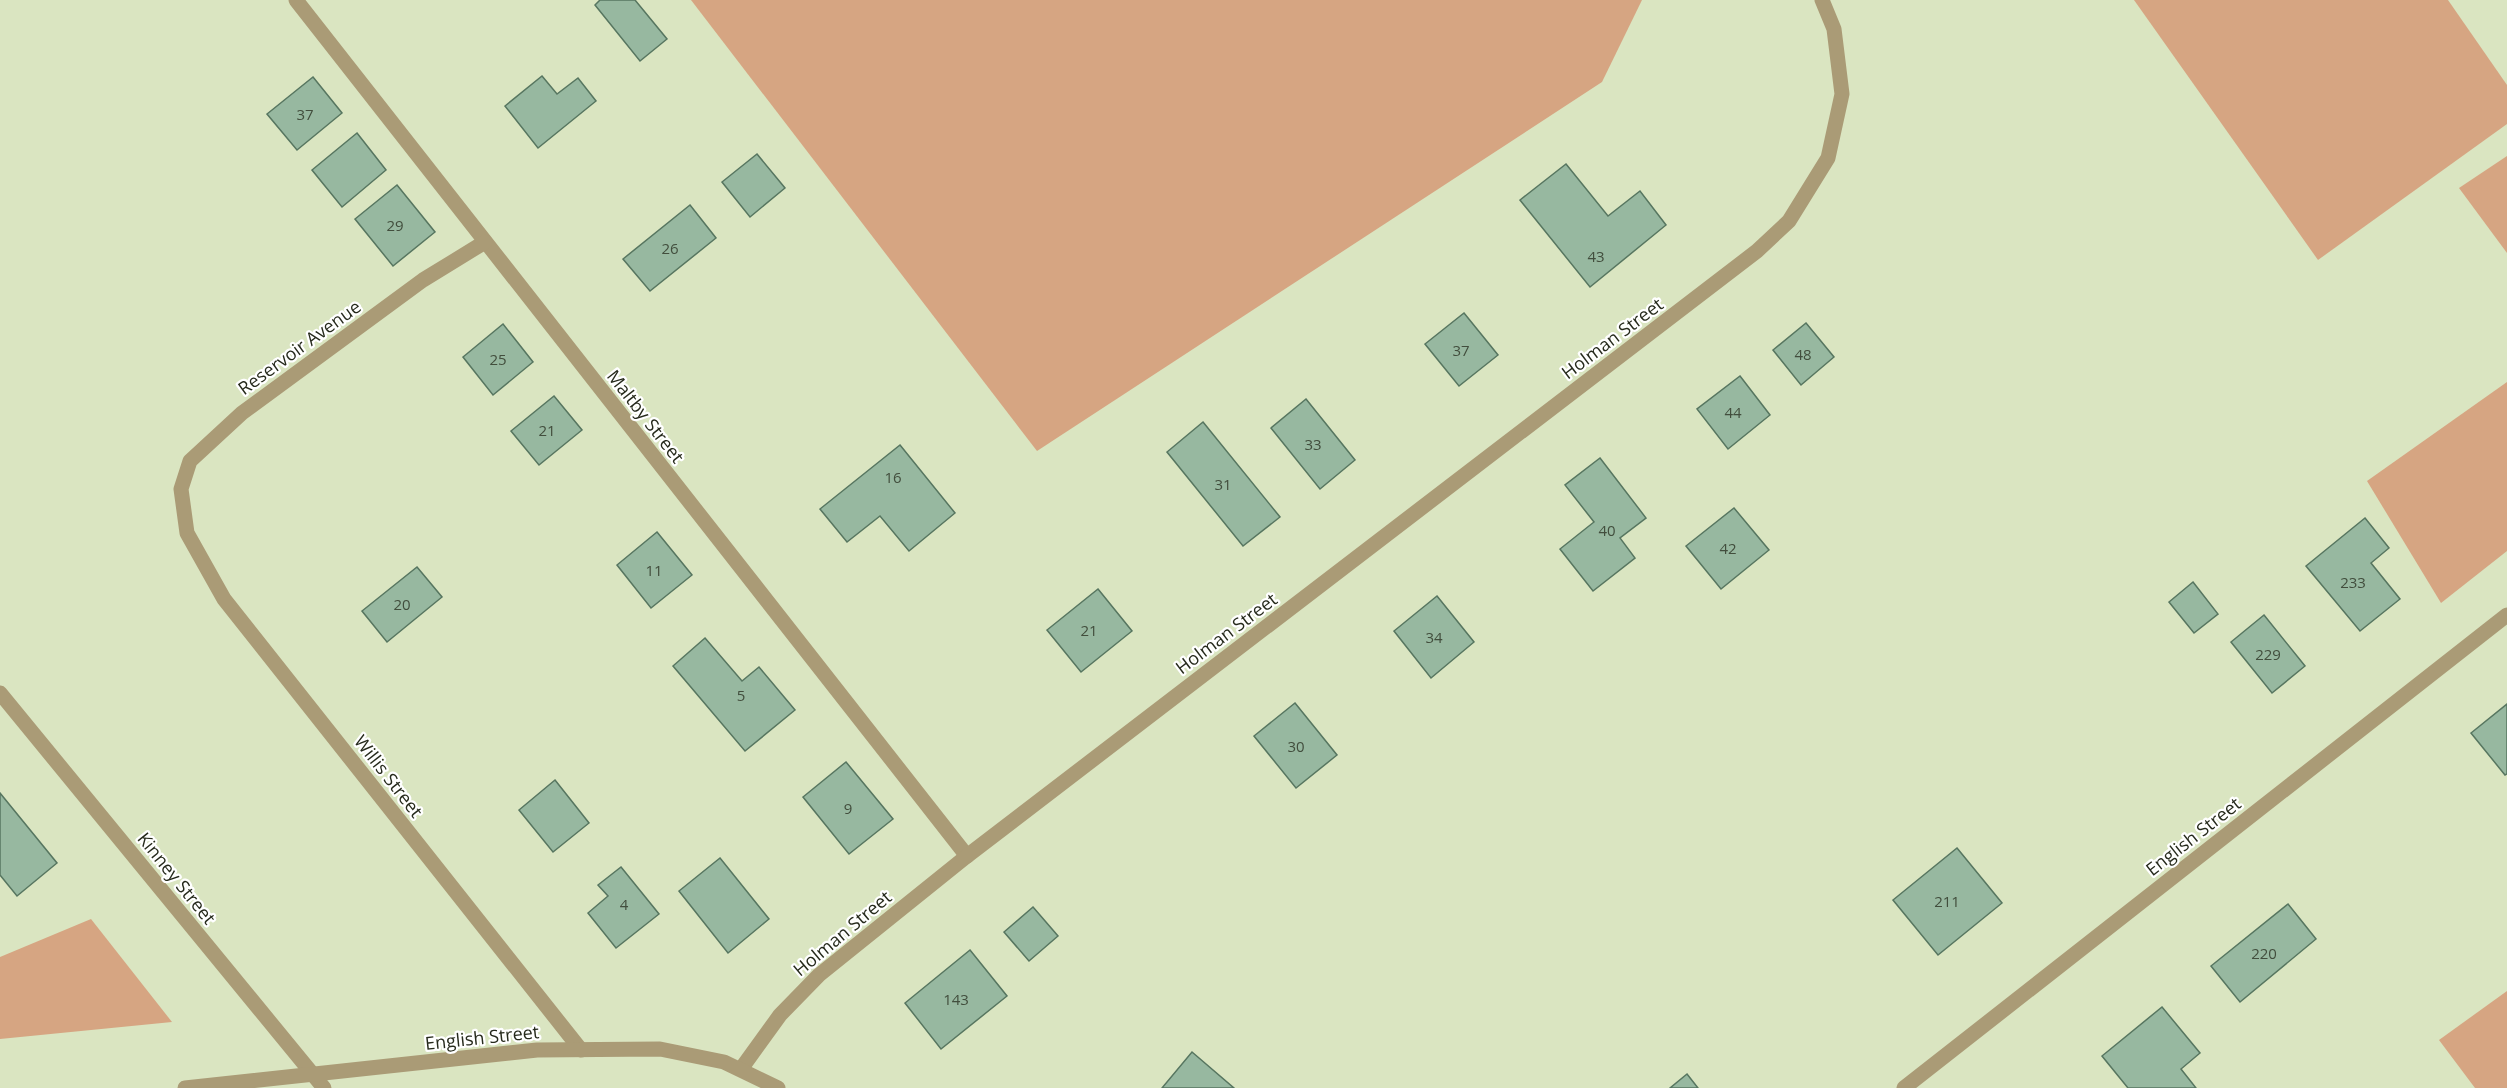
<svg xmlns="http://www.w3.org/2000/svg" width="2507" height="1088" viewBox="0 0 2507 1088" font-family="'Open Sans',sans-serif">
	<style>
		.green { fill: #d6a582 }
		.building { fill: #97b8a0; stroke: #577660; stroke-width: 1.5 }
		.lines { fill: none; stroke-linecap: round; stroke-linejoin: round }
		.street { stroke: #aa9b76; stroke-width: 15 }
		.labels { text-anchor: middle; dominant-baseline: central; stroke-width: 4.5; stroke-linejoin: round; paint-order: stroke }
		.number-label { font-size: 15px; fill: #424e3d }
		.street-label { font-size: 18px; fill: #262a1c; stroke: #fff }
	</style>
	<rect width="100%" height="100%" fill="#dae5c1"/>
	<g class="green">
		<path d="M691 0H1642L1602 82 1037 451Z"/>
		<path d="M2134 0H2448L2507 85V124L2318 260Z"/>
		<path d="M2507 156V253L2459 188Z"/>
		<path d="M2507 382V551L2441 603 2367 481Z"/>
		<path d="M91 919 172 1022 0 1039V957Z"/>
		<path d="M2507 991V1088H2475L2439 1040Z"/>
	</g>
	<g class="building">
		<path d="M600 0H635L667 39 640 61 595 5Z"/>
		<path d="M542 76 557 94 578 78 596 101 538 148 505 106Z"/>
		<path d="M313 77 342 113 297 150 267 114Z"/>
		<path d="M357 133 386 170 342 207 312 170Z"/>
		<path d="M757 154 785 188 750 217 722 182Z"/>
		<path d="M1566 164 1608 216 1640 191 1666 225 1590 287 1520 200Z"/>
		<path d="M397 185 435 232 393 266 355 219Z"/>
		<path d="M690 205 716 238 650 291 623 259Z"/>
		<path d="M1464 313 1498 355 1459 386 1425 344Z"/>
		<path d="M1806 323 1834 357 1801 385 1773 350Z"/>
		<path d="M503 324 533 362 493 395 463 357Z"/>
		<path d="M1740 376 1770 415 1728 449 1697 409Z"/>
		<path d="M554 396 582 430 539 465 511 431Z"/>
		<path d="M1306 399 1355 460 1320 489 1271 428Z"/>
		<path d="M1203 422 1280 517 1243 546 1167 452Z"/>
		<path d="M900 445 955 513 909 551 880 516 847 542 820 509Z"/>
		<path d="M1600 458 1646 518 1620 538 1635 558 1593 591 1560 549 1594 522 1565 485Z"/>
		<path d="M1734 508 1769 550 1721 589 1686 546Z"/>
		<path d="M2365 518 2389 548 2371 563 2400 599 2360 631 2306 566Z"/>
		<path d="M657 532 692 575 651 608 617 565Z"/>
		<path d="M417 567 442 597 387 642 362 611Z"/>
		<path d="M2193 582 2218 614 2194 633 2169 602Z"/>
		<path d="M1098 589 1132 631 1081 672 1047 630Z"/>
		<path d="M1437 596 1474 642 1431 678 1394 631Z"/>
		<path d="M2264 615 2305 666 2272 693 2231 642Z"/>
		<path d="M705 638 742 681 759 667 795 710 745 751 673 666Z"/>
		<path d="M1295 703 1337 755 1296 788 1254 736Z"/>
		<path d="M2507 704V774L2505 775 2471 733Z"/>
		<path d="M846 762 893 819 849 854 803 797Z"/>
		<path d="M555 780 589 823 553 852 519 810Z"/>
		<path d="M0 793 57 863 17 896 0 875Z"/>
		<path d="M1957 848 2002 903 1938 955 1893 900Z"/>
		<path d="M720 858 769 919 728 953 679 891Z"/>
		<path d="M621 867 659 914 616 948 588 913 608 896 598 885Z"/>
		<path d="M2288 904 2316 939 2240 1002 2211 966Z"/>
		<path d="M1033 907 1058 936 1029 961 1004 932Z"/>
		<path d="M970 950 1007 996 941 1049 905 1003Z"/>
		<path d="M2162 1007 2200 1053 2181 1069 2196 1088H2128L2102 1056Z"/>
		<path d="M1192 1052 1234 1088H1162Z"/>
		<path d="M1687 1074 1698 1088H1670Z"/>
	</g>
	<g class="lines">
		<g class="street">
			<path d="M296 0 967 856"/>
			<path d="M485 242 423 280 242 413 190 461 181 489 187 533 224 599 581 1050"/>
			<path d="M0 693 324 1088"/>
			<path d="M741 1069 780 1015 819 975 967 856 1757 251 1789 221 1828 158 1842 94 1834 29 1822 0"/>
			<path d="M185 1088 537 1050 660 1049 724 1062 778 1088"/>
			<path d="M1904 1088 2507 615"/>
		</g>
	</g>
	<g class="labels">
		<g class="number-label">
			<text x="305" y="114">37</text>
			<text x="395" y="225">29</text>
			<text x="670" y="248">26</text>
			<text x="1596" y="256">43</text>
			<text x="1461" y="350">37</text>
			<text x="1803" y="354">48</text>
			<text x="498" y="359">25</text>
			<text x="1733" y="412">44</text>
			<text x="547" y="430">21</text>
			<text x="1313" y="444">33</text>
			<text x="893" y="477">16</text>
			<text x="1223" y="484">31</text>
			<text x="1607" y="530">40</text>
			<text x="1728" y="548">42</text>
			<text x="654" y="570">11</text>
			<text x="2353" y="582">233</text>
			<text x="402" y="604">20</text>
			<text x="1089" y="630">21</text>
			<text x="1434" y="637">34</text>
			<text x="2268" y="654">229</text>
			<text x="741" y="695">5</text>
			<text x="1296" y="746">30</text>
			<text x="848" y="808">9</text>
			<text x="1947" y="901">211</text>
			<text x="624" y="904">4</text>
			<text x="2264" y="953">220</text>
			<text x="956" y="999">143</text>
		</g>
		<g class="street-label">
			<text transform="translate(1612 338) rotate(-37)">Holman Street</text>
			<text transform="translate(299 347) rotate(-36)">Reservoir Avenue</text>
			<text transform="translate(646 416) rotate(52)">Maltby Street</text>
			<text transform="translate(1226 633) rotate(-37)">Holman Street</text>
			<text transform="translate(389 776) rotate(52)">Willis Street</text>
			<text transform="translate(2193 836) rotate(-38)">English Street</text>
			<text transform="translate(177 878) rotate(51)">Kinney Street</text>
			<text transform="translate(842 933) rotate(-40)">Holman Street</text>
			<text transform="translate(482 1037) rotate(-6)">English Street</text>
		</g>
	</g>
</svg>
